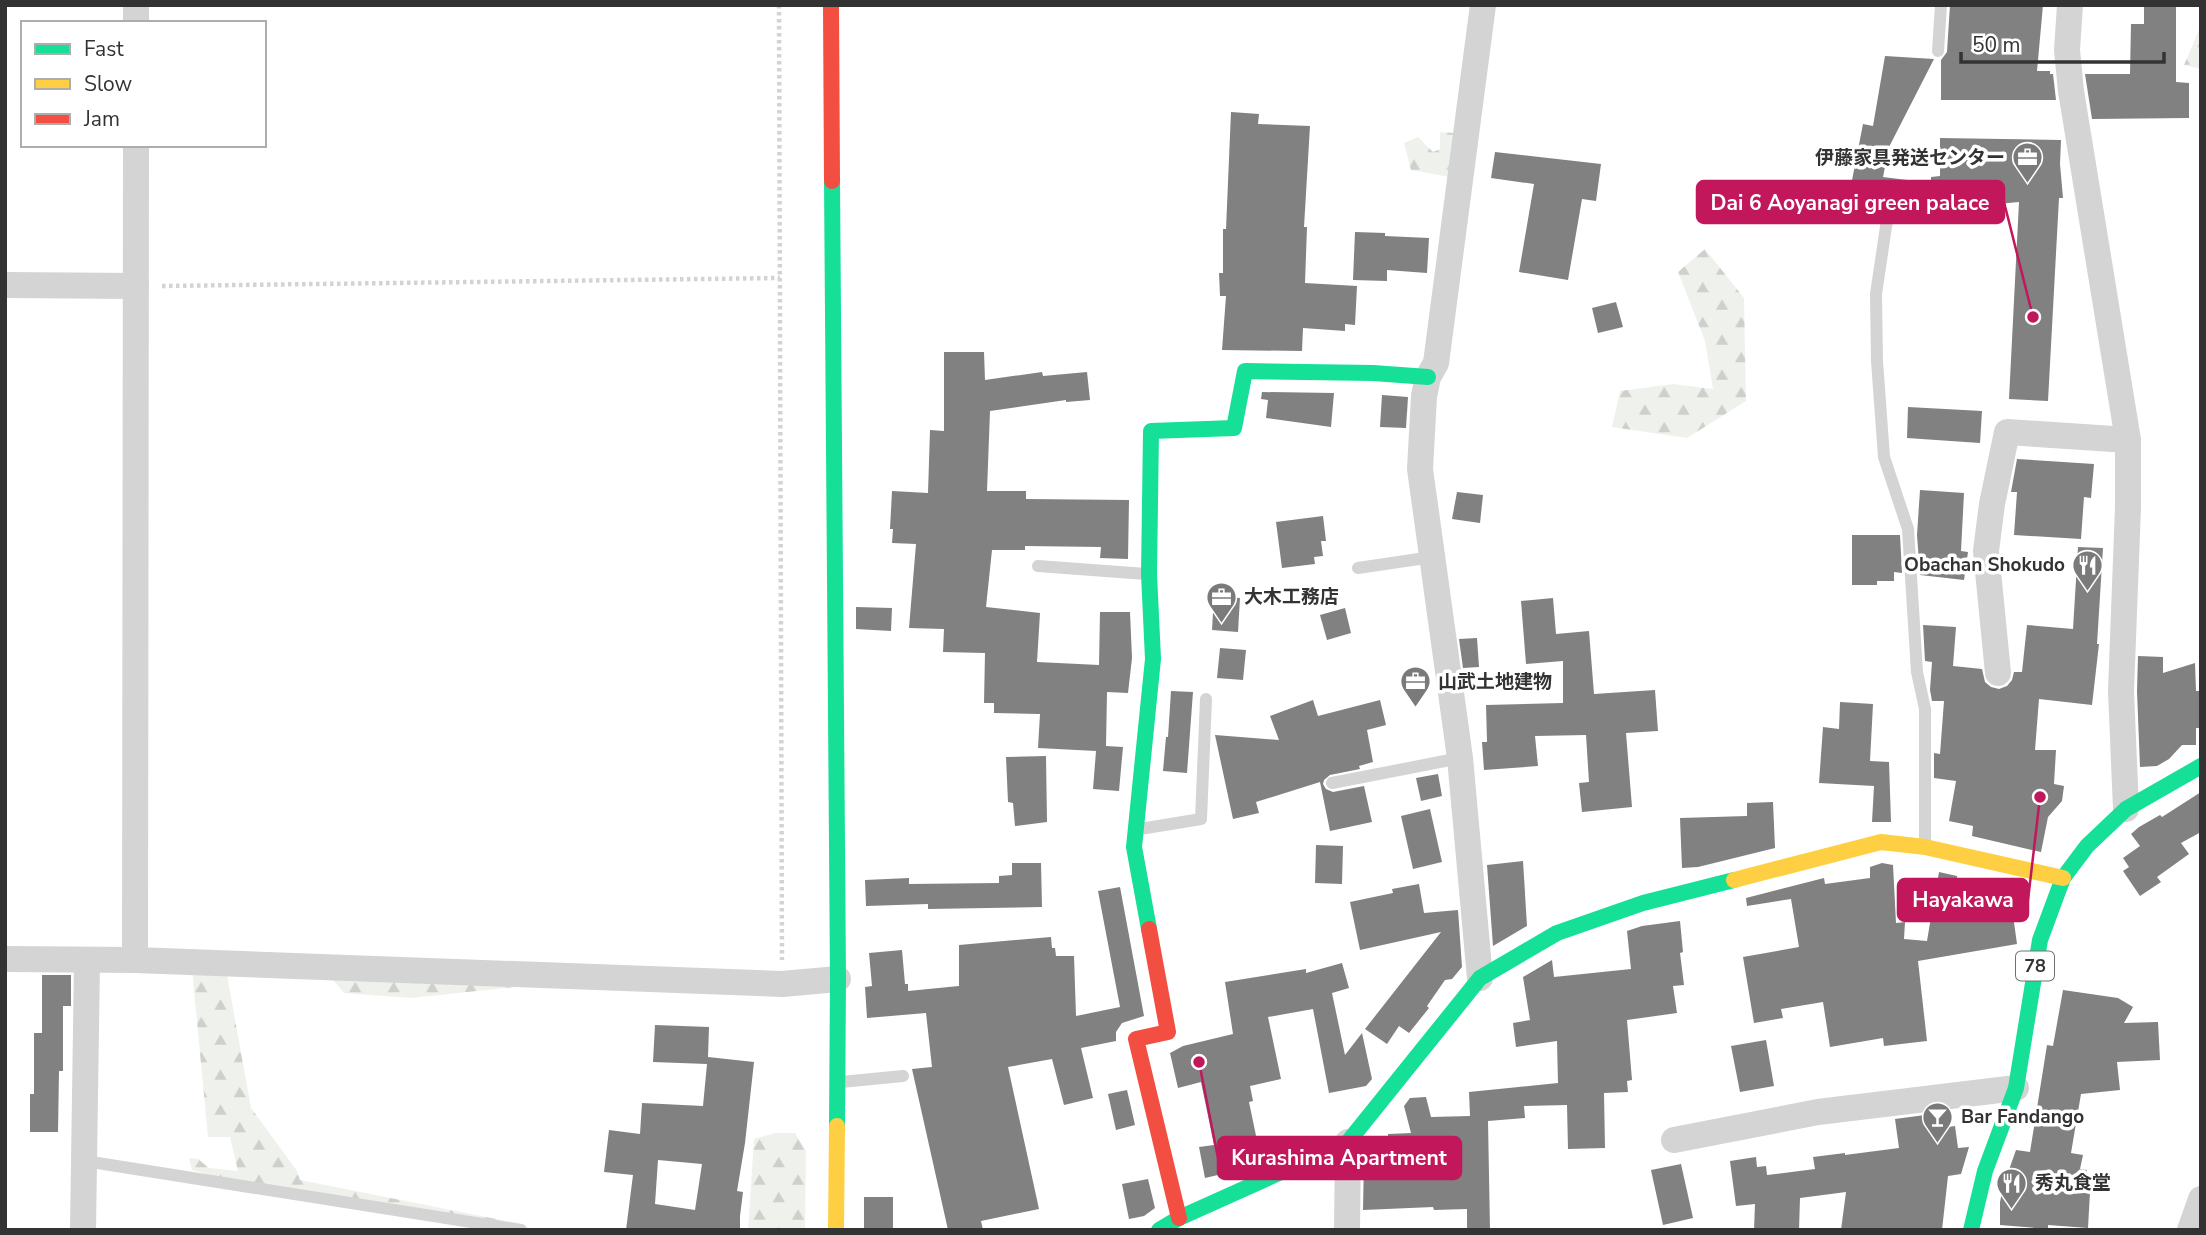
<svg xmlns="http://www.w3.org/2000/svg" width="2206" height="1235" viewBox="0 0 2206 1235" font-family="'Nunito Sans','Noto Sans JP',sans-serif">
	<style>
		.forest { fill: url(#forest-firs) }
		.building { fill: #818181; fill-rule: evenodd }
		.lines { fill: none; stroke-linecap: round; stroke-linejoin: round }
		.path { stroke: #d3d3d3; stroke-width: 4.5; stroke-dasharray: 3.5 3.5; stroke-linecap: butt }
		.lane { stroke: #d4d4d4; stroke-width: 12 }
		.street { stroke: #d4d4d4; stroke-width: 26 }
		.fast { stroke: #16e098; stroke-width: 16 }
		.slow { stroke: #ffcf43; stroke-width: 16 }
		.jam { stroke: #f24e42; stroke-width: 16 }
		.labels { text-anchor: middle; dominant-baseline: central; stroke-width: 7; stroke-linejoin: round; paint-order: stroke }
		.shield { fill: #fff; stroke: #707070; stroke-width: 2 }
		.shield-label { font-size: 18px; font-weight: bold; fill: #333 }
		.poi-label { font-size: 19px; font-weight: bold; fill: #333; stroke: #fff; text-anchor: start }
		.leader { fill: none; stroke: #c2185b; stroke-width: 2.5 }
		.callout-dot { fill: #c2185b; stroke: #fff; stroke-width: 2.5 }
		.callout { fill: #c2185b; stroke: #c2185b; stroke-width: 2.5 }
		.callout-label { font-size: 21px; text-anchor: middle; font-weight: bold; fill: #fff }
	</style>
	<defs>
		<pattern id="forest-firs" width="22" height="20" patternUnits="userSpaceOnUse" patternTransform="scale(1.75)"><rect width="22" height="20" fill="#eff2ec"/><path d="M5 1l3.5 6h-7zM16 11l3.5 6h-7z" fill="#cdd0cb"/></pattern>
	</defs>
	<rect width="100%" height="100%" fill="#fff"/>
	<g class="forest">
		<path d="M2201 25V69L2184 65Z"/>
		<path d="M1440 132 1454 133 1450 177 1411 170 1404 143 1418 137 1433 152 1440 149Z"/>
		<path d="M1705 249 1744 298 1746 401 1687 438 1612 427 1620 391 1673 384 1713 389 1705 341 1678 272Z"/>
		<path d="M192 969 514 987 411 998 344 993 333 980 227 975 251 1108 297 1171 300 1180 527 1225 221 1179 192 1170 189 1158 198 1159 209 1168 238 1171 230 1137H208Z"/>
		<path d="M775 1133H795L806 1151 805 1230H748L754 1139Z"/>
	</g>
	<g class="building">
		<path d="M1950 5H2043L2037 71H2050V74H2053L2056 100H1941V60L1947 52Z"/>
		<path d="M2144 5H2176V82L2189 83V118L2092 119 2085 74H2130L2131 24H2144Z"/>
		<path d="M1885 56 1934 59 1889 147 1883 177 1931 183V177L1940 176V138L2061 140 2060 164 2063 198H2059L2048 401 2009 399 2019 202 1935 210 1878 204 1874 222 1845 216 1863 124 1873 126Z"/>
		<path d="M1231 112 1259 114 1258 124 1310 126 1304 227H1307L1305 283 1357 286 1355 325 1345 324V331L1303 328 1302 351 1222 350 1226 296H1220L1219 273H1223V229H1226Z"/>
		<path d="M1495 152 1601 164 1596 201 1582 199 1568 280 1519 272 1534 184 1491 178Z"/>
		<path d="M1355 232 1385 233V236L1429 238 1427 273 1387 270V281L1353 280Z"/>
		<path d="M1616 302 1623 327 1598 333 1592 308Z"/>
		<path d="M944 352H984L985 380 1042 372 1043 376 1087 372 1090 400 1066 402V400L990 411 987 491H1026V499L1129 500 1128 559 1100 558 1101 547 1025 546V550H992L986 607 1040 613 1037 662 1099 665 1100 612H1130L1132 658 1128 693 1107 692 1106 746 1123 747 1119 791 1093 789 1096 751 1038 748 1040 714 994 713V703H984L985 653 943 652 944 629 909 628 916 544 892 543 893 529H890L892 491 928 493 930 430 944 431Z"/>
		<path d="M1262 392 1334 393 1331 427 1266 418 1268 400 1261 399Z"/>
		<path d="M1382 395 1408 397 1406 428 1380 427Z"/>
		<path d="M1908 407 1982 411 1980 443 1907 438Z"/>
		<path d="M2017 459 2094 464 2091 498 2084 497 2081 539 2014 535 2017 492H2011Z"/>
		<path d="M1920 490 1964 493 1961 551 1968 552 1964 580 1920 575 1917 535Z"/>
		<path d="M1457 492 1483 495 1480 523 1452 519Z"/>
		<path d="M1323 516 1326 541H1321L1323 556 1314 557 1315 564 1282 568 1276 522Z"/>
		<path d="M1852 535H1900L1902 573 1894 572V581H1877V585H1852Z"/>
		<path d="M2078 547 2103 548 2097 644H2099L2092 705 2039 699 2035 750H2056L2054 784 2064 786 2062 801 2048 817 2041 852 1972 836 1973 826 1949 821 1956 781 1934 778V753L1940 754 1944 701H1932L1930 690 1932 662 1925 661 1923 625 1956 627 1953 666 1982 669 1985 682 1991 687 1999 689 2007 686 2012 680 2014 672H2022L2027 625 2073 629Z"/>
		<path d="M1214 596 1240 598 1238 632 1212 630Z"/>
		<path d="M1553 598 1556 634 1589 631 1594 694 1655 690 1658 731 1626 733 1632 807 1582 812 1579 783 1589 782 1586 735 1535 736 1538 766 1484 770 1482 742H1487L1486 705 1563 703V661L1526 664 1521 601Z"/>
		<path d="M856 607 892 608 891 631 856 629Z"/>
		<path d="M1345 608 1351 633 1327 640 1320 615Z"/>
		<path d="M1477 638 1479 667 1463 668 1459 639Z"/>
		<path d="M1220 648 1246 650 1243 680 1217 678Z"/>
		<path d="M2138 656 2163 657V673L2195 663 2196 691H2201V728H2196V745H2182L2169 759 2157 766 2140 767 2137 691Z"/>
		<path d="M1171 691 1193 692 1187 773 1163 771 1166 737H1168Z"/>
		<path d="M1313 700 1318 716 1380 700 1386 725 1367 730 1373 762 1359 766 1360 769 1330 775 1324 780 1323 784 1326 789 1333 792 1364 786 1372 822 1330 831 1320 782 1256 802 1259 813 1233 819 1215 735 1279 740 1270 716Z"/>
		<path d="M1840 702 1873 704 1870 761 1889 762 1891 822H1872L1874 786 1819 783 1823 727 1839 729Z"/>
		<path d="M1046 756 1047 822 1015 826 1013 803 1008 802 1006 757Z"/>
		<path d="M1438 774 1442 796 1421 801 1416 778Z"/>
		<path d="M2201 792V832L2181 843 2189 854 2157 877 2161 882 2140 896 2123 871 2129 867 2123 858 2140 846 2131 834 2139 827 2160 815 2162 817Z"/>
		<path d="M1773 802 1775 848 1698 867 1682 868 1680 818 1747 816V803Z"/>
		<path d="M1430 809 1442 862 1413 869 1401 816Z"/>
		<path d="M1316 845 1343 846 1342 884 1315 883Z"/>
		<path d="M1523 861 1527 926 1493 946 1487 865Z"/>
		<path d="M1012 863H1041L1042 907 928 909V904L866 906 865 880 909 878V884L999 883V876L1012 875Z"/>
		<path d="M1882 863 1893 865 1896 923 1905 922 1904 939 1927 941 1931 917 1939 916 1936 890 1939 872 1957 876 1960 904 2012 908 2017 944 1918 961 1927 1041 1884 1046 1883 1038 1830 1047 1823 1002 1781 1009 1783 1018 1754 1023 1743 957 1799 947 1791 899 1747 906 1746 898 1824 878 1825 884 1870 878V867Z"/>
		<path d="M1419 884 1424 913 1458 910 1462 967 1452 979 1445 980 1427 1006 1429 1008 1409 1033 1399 1026 1387 1044 1365 1029 1441 932 1360 950 1350 902 1393 893 1392 889Z"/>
		<path d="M1120 887 1144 1016 1122 1023 1116 1032V1041L1081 1048 1093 1098 1064 1105 1052 1059 1008 1067 1039 1209 981 1221 983 1230H948L912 1069 932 1067 926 1013 867 1018 865 987 872 986 869 953 902 950 905 984H908V991L959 986V945L1051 937 1052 948H1055L1056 956H1074L1076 1016 1120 1007 1098 891Z"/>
		<path d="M1680 921 1683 952 1680 953 1684 985 1673 986 1677 1013 1627 1020 1632 1080 1627 1081 1628 1092 1604 1093 1605 1148 1568 1149 1567 1105 1524 1106 1525 1118 1488 1121 1490 1230H1467V1209L1434 1210 1433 1207 1363 1210 1364 1156 1367 1151 1388 1143V1134L1411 1133 1404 1106 1410 1098 1426 1097 1431 1117 1470 1116 1469 1092 1558 1083 1557 1041 1516 1047 1513 1023 1530 1020 1523 977 1552 960 1554 977 1631 969 1627 931 1642 926Z"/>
		<path d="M1342 963 1349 988 1332 993 1345 1055 1362 1033 1372 1079 1366 1086 1329 1093 1313 1009 1268 1017 1281 1079 1250 1086 1253 1101 1249 1102 1259 1150 1270 1148 1271 1154 1218 1177V1175L1205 1178 1199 1147 1214 1145 1201 1082 1178 1088 1170 1053 1183 1046 1233 1034 1225 982 1306 969V973Z"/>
		<path d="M42 975H71V1006H63V1071H59L58 1132H30V1094H34V1033H42Z"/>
		<path d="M2063 990 2118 998 2133 1007 2124 1023 2158 1022 2160 1060 2117 1062 2120 1090 2081 1094 2071 1153 2083 1155 2080 1169 2087 1170 2082 1192H2090L2088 1228 2048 1225V1229L2000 1225V1202L2003 1188H2006L2010 1167 2016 1150 2030 1152 2047 1045 2053 1046Z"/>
		<path d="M655 1025 709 1027 708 1057 754 1062 745 1143 737 1191 743 1192 740 1216V1230H626L633 1175 604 1172 609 1130 640 1134 642 1103 703 1106 707 1064 653 1062ZM658 1160 702 1164 695 1210 655 1204Z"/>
		<path d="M1766 1040 1774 1086 1740 1092 1731 1046Z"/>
		<path d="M1127 1090 1135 1125 1116 1130 1108 1094Z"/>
		<path d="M1940 1113 1942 1128 1955 1126 1958 1148 1969 1147 1961 1174 1948 1176 1942 1230H1841L1846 1192 1800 1198 1799 1230H1754L1755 1204 1736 1206 1730 1161 1756 1157 1757 1167 1766 1166 1767 1175 1815 1169 1813 1157 1845 1153V1155L1899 1148 1895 1119Z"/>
		<path d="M1681 1164 1693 1218 1663 1225 1651 1170Z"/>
		<path d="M1148 1179 1155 1208 1144 1216 1129 1219 1122 1184Z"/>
		<rect x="864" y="1197" width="29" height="33"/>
	</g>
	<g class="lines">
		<g class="path">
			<path d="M779 5 782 960"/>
			<path d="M162 286 780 278"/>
		</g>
		<g class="lane">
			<path d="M1938 51 1941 5"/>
			<path d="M1887 220 1876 294 1877 361 1884 457 1908 529 1917 672 1925 709V843"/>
			<path d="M1038 566 1146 574"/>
			<path d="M1358 568 1432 557"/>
			<path d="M1332 783 1460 758"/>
			<path d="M1140 829 1201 819 1206 699"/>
			<path d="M841 1082 903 1076"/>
			<path d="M85 1161 521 1230"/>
		</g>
		<g class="street">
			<path d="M2070 5 2067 50 2071 91 2128 440V507L2121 691 2126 809"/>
			<path d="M136 23V5"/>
			<path d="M5 285 136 286"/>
			<path d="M1998 673 1986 551 1992 504 2007 432 2128 440"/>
			<path d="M5 959 135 960 782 984 838 979"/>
			<path d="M135 960 136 145"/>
			<path d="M1480 978 1460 758 1420 469 1424 396 1428 377 1436 363 1483 5"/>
			<path d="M1674 1140 1818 1112 2016 1088"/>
			<path d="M83 1230 87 961"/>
			<path d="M1347 1230 1348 1142"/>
			<path d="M2190 1230 2201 1199"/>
		</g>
		<g class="fast">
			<path d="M832 181 838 979 837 1126"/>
			<path d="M1149 929 1134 847 1153 659 1149 574 1151 431 1234 428 1245 371 1373 373 1428 377"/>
			<path d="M1159 1230 1179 1218 1348 1142 1480 978 1557 933 1643 903 1734 880"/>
			<path d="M1971 1230 1985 1171 2016 1088 2040 940 2063 878 2087 846 2126 809 2201 766"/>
		</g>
		<g class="slow">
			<path d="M1734 880 1881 842 1925 847 2063 878"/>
			<path d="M836 1230 837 1126"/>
		</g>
		<g class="jam">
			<path d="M831 5 832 181"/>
			<path d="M1149 929 1168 1032 1136 1039 1179 1218"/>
		</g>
	</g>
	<defs>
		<symbol id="office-pin" viewBox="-11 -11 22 30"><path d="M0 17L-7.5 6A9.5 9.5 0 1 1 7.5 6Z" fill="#7a7a7a" stroke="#fff"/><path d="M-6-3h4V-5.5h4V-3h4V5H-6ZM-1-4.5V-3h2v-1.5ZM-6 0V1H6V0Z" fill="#fff"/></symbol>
		<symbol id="restaurant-pin" viewBox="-11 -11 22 30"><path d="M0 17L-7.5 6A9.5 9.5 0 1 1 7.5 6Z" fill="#7a7a7a" stroke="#fff"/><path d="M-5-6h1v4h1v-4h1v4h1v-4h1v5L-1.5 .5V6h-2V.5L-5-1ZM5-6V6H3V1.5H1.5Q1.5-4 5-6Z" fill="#fff"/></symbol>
		<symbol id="bar-pin" viewBox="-11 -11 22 30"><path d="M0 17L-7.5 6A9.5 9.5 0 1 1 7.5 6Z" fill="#7a7a7a" stroke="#fff"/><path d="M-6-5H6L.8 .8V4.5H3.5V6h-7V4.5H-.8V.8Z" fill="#fff"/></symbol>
	</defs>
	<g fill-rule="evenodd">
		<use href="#office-pin" x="2010" y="140" width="35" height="47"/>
		<use href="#restaurant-pin" x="2070" y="548" width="35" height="47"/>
		<use href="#office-pin" x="1204" y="580" width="35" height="47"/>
		<use href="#office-pin" x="1398" y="664" width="35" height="47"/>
		<use href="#bar-pin" x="1920" y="1100" width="35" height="47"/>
		<use href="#restaurant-pin" x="1994" y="1166" width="35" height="47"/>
	</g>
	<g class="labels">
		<rect class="shield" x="2016" y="951.5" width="38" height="29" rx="5"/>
		<g class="shield-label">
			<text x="2035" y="966">78</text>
		</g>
		<g class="poi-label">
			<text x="2005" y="158" text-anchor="end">伊藤家具発送センター</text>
			<text x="2065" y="565" text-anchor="end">Obachan Shokudo</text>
			<text x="1244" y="597">大木工務店</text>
			<text x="1438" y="682">山武土地建物</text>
			<text x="1961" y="1117">Bar Fandango</text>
			<text x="2035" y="1183">秀丸食堂</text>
		</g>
	</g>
	<path class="leader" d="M2033 317L2004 202M2040 797L2028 900M1199 1062L1218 1158"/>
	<g class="callout-dot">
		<circle cx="2033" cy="317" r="7"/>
		<circle cx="2040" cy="797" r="7"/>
		<circle cx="1199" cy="1062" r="7"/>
	</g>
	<g class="callout">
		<rect x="1697" y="181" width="307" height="42" rx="7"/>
		<rect x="1898" y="879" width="130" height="42" rx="7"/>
		<rect x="1218" y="1137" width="243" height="42" rx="7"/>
	</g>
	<g class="callout-label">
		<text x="1850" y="210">Dai 6 Aoyanagi green palace</text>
		<text x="1963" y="907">Hayakawa</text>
		<text x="1339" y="1165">Kurashima Apartment</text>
	</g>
	<rect width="2206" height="1235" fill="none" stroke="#333333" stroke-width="14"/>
	<rect x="21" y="21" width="245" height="126" fill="#ffffff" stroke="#adadad" stroke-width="2"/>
	<rect x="35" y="44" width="35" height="10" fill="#16e098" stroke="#adadad" stroke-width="2"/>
	<text x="84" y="56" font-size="21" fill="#333333">Fast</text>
	<rect x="35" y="79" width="35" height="10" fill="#ffcf43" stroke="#adadad" stroke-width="2"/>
	<text x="84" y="91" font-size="21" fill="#333333">Slow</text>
	<rect x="35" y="114" width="35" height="10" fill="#f24e42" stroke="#adadad" stroke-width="2"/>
	<text x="84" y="126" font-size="21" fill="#333333">Jam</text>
	<path d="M1961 52v10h203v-10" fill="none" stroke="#333333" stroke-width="3.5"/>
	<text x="1972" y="52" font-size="21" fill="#333333" stroke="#ffffff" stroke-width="5" paint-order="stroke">50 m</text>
</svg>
